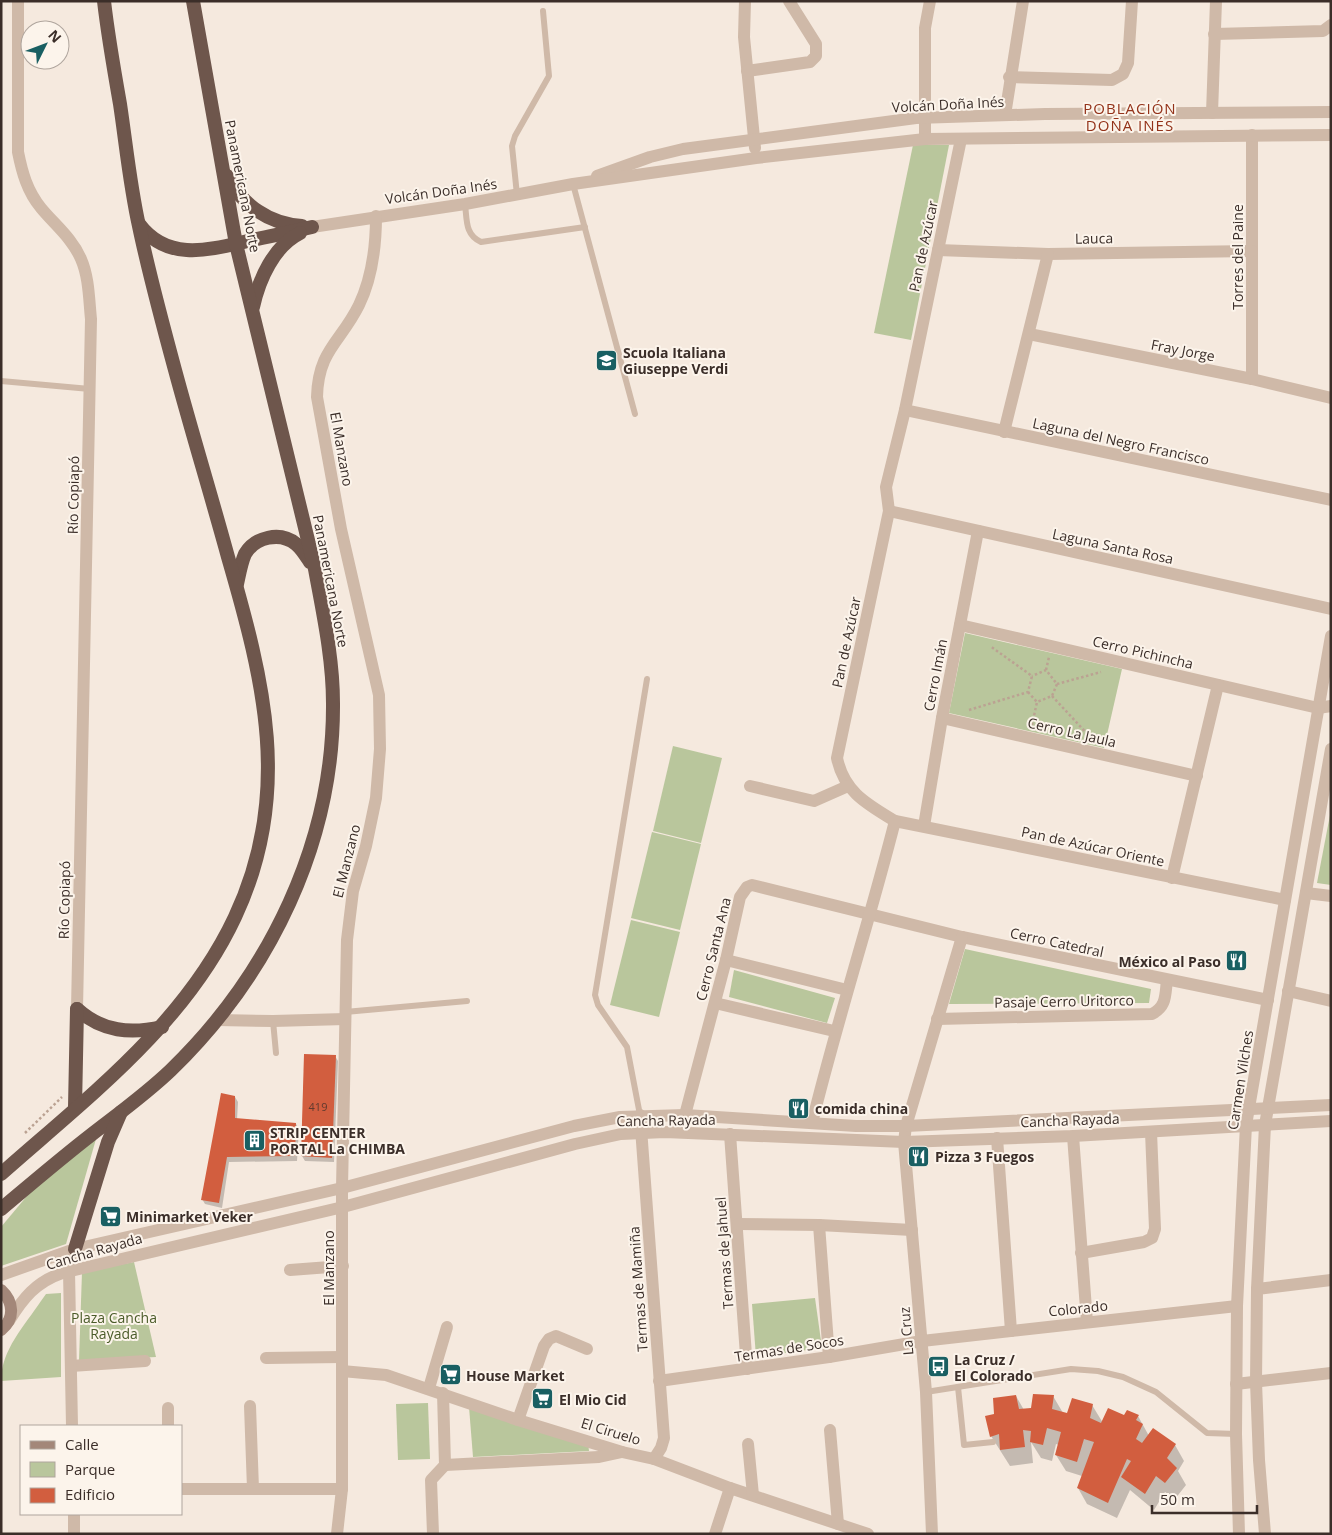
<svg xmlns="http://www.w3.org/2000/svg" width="1332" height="1535" viewBox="0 0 1332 1535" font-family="'Open Sans',sans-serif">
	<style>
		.green { fill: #b9c69c }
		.shadow { fill: #0003 }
		.building { fill: #d25e3f }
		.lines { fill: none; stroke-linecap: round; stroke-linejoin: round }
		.path { stroke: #bba292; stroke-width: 2.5; stroke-dasharray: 2.5 2.5; stroke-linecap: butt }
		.service { stroke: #cfb9a8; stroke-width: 6 }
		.minor { stroke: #cfb9a8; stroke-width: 12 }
		.tertiary { stroke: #cfb9a8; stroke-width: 12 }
		.secondary { stroke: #a38779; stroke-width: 12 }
		.trunk { stroke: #6e564c; stroke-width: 14 }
		.labels { text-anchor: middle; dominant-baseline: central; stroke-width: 4; stroke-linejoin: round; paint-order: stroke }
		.number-label { font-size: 11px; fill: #613a2e }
		.street-label { font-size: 14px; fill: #3b2e29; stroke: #fcf4eb }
		.poi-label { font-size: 14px; font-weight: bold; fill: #3b2e29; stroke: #fcf4eb; text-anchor: start }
		.park-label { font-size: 14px; fill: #4b5c2a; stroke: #fcf4eb }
		.neighbourhood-label { font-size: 15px; letter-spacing: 1px; fill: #933219; stroke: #fcf4eb }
	</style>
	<rect width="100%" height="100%" fill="#f5e9de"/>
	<g class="green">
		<path d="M913 145H949L911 340 874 333Z"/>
		<path d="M965 633 1122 669 1104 748 949 713Z"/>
		<path d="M673 746 722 758 701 843 653 831Z"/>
		<path d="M1330 815H1331V885L1317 883Z"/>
		<path d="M652 832 701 844 680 930 631 918Z"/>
		<path d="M631 920 680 932 659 1017 610 1005Z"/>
		<path d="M965 949 1151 989 1149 1003 949 1004Z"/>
		<path d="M734 970 835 998 827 1023 729 997Z"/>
		<path d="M96 1139 66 1244 1 1266V1227L32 1190Z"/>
		<path d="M134 1262 156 1357 79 1361 82 1272Z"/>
		<path d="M61 1293V1377L1 1381C1 1350 25 1325 41 1301L46 1294Z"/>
		<path d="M815 1298 822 1348 756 1357 752 1304Z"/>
		<path d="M428 1403 430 1459 398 1460 396 1404Z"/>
		<path d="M469 1407 588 1443 589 1451 473 1457Z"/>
	</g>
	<g class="shadow">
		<path d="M305 1055 335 1056 338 1061 334 1162 305 1161 302 1156Z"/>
		<path d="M235 1097 238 1102 237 1120 296 1124 299 1129 297 1161 229 1162 222 1208 205 1204 202 1199Z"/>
		<path d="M1016 1396 1024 1410H1032L1053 1396 1063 1413 1068 1414 1092 1405 1103 1423 1125 1417 1128 1411 1138 1416 1149 1436 1175 1445 1184 1461 1178 1471 1186 1485 1175 1499 1165 1492 1154 1510 1130 1490 1117 1518 1087 1504 1078 1488 1082 1476 1066 1471 1056 1455 1059 1445 1056 1444 1052 1461 1041 1458 1031 1442 1033 1463 1010 1466 991 1436 996 1415Z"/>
	</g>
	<g class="building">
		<path d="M304 1054 336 1055 332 1158 301 1156Z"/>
		<path d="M221 1093 235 1096V1118L296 1123 295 1156 227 1157 219 1203 201 1200Z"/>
		<path d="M1033 1394 1054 1395 1052 1409 1067 1413 1072 1398 1093 1404 1090 1418 1101 1423 1108 1408 1124 1415 1127 1410 1139 1415 1136 1420 1143 1424 1136 1439 1142 1443 1153 1428 1176 1444 1167 1458 1177 1468 1165 1483 1156 1476 1145 1494 1121 1477 1131 1461 1127 1459 1108 1503 1077 1488 1094 1442 1084 1439 1077 1462 1055 1455 1061 1432 1047 1428 1043 1445 1030 1442 1031 1431 1023 1430 1025 1447 1000 1450 999 1434 990 1437 985 1416 994 1414 993 1398 1016 1395 1019 1409 1031 1408Z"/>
	</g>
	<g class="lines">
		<g class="path">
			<path d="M1046 670 1049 657"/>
			<path d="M1057 684 1101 672"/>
			<path d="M1028 692 1037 702 1052 696 1057 684 1046 670 1032 676"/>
			<path d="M1052 696 1092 739"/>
			<path d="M969 710 1028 692 1032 676 990 646"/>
			<path d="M1032 725 1037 702"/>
			<path d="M25 1133 62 1097"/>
		</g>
		<g class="service">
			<path d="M573 184 635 414"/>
			<path d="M517 195 512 146 515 136 549 76 543 11"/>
			<path d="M465 204C467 220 465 235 481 242L585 227"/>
			<path d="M1 381 90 389"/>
			<path d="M345 1012 467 1001"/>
			<path d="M273 1021 276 1053"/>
			<path d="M640 1115 627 1047 598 1005 595 995 647 679"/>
			<path d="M958 1387 964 1445 993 1442"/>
			<path d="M926 1392 1071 1369 1098 1371 1123 1377 1156 1392 1207 1433 1236 1434"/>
		</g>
		<g class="minor">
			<path d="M18 1V152C22 172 27 191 41 208 55 225 72 238 81 259 89 277 89 300 91 319L77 1009"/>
			<path d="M745 1 744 37 755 148"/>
			<path d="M1214 34 1323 31 1331 25"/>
			<path d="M747 71 810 62 816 56V44L789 1"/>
			<path d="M1009 77 1112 80 1123 74 1128 63 1132 1"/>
			<path d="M1212 113 1216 1"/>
			<path d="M1005 115 1023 1"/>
			<path d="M1252 135V379"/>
			<path d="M925 139V28L930 1"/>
			<path d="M961 139 905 410 886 487 889 511 837 758C844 792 867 804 895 821L1285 900"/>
			<path d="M597 176 650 157 683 149 916 118 1045 114 1331 112"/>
			<path d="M312 227 465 204 573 184 756 158 925 139 1331 135"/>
			<path d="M938 250 1048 254 1252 251"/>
			<path d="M1029 334 1252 379 1331 398"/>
			<path d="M905 410 1331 500"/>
			<path d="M1004 432 1048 254"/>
			<path d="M889 511 1331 609"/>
			<path d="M960 625 1318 708 1331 706"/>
			<path d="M942 718 1197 776"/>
			<path d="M750 786 814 801 848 786"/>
			<path d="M924 826 942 718 978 531"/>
			<path d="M1172 878 1218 685"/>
			<path d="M1306 893 1331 896"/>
			<path d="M726 960 847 990"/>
			<path d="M1288 991 1331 1001"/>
			<path d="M715 1003 834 1031"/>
			<path d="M937 1019 1152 1014C1167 1006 1165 995 1167 980"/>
			<path d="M218 1020 273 1021 345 1019"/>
			<path d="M640 1115 664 1438 661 1448 654 1459"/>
			<path d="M685 1115 726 960 740 897 747 887 752 885 962 937 1268 1000"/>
			<path d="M812 1123C837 1021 869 923 895 821"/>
			<path d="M730 1134 747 1369"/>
			<path d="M1073 1136 1087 1322"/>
			<path d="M997 1138 1011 1331"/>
			<path d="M738 1224 819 1225 912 1230"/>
			<path d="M819 1225 829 1357"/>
			<path d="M1081 1253 1144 1242 1152 1238 1155 1229 1151 1132"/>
			<path d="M290 1270 343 1266"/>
			<path d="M1257 1289 1331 1280"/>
			<path d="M266 1358 342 1357"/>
			<path d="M71 1366 145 1361"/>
			<path d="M342 1371 386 1375 518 1420 622 1452 654 1459 730 1488 868 1534"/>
			<path d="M659 1381 829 1357 922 1341 1237 1306"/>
			<path d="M1236 1384 1331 1373"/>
			<path d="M429 1388 447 1327"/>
			<path d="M250 1406 253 1489"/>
			<path d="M518 1420 544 1346 549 1339 556 1336 587 1349"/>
			<path d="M72 1426 69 1271 75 1249"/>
			<path d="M168 1426V1408"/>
			<path d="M830 1430 838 1524"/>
			<path d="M748 1444 753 1495"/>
			<path d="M445 1465 599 1457 622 1452"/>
			<path d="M181 1489H342"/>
			<path d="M74 1514V1534"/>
			<path d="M337 1534 342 1489V1188L347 940 353 891 366 846 376 798 380 749 379 695 341 529 317 397C318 350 341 342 359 305 372 278 376 246 376 216"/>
			<path d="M433 1534 431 1480 445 1465 443 1393"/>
			<path d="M715 1534 730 1488"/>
			<path d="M932 1534 926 1392 904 1142 906 1126 962 937"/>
			<path d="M1239 1534 1236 1434 1237 1306 1246 1125 1331 636"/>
			<path d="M1265 1534 1259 1460 1256 1382 1257 1289 1265 1125 1331 749"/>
		</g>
		<g class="tertiary">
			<path d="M1 1275 75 1249 342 1188 574 1126 620 1117 685 1115 856 1126H906L1331 1105"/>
			<path d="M9 1321C23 1298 36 1282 62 1273L343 1207 575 1144 621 1134 665 1132 904 1142 1073 1136 1331 1121"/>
		</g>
		<path class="secondary" d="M1 1290C14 1302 15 1319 1 1330"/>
		<g class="trunk">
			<path d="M227 176C242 205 269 224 302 226"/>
			<path d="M139 224C167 262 209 250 248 241 270 236 291 232 312 227"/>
			<path d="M253 307C259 279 274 246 300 233"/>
			<path d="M237 584C239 575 241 563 245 554 255 537 280 531 296 544 302 549 306 556 310 562"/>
			<path d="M77 1009C102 1032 131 1034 162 1027"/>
			<path d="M75 1107 77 1009"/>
			<path d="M1 1174C88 1097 185 1024 235 917 293 794 264 681 228 557 211 495 192 433 175 370 162 322 149 274 139 226 130 186 126 144 120 104 114 70 108 36 104 1"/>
			<path d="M1 1209C31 1184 60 1159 91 1135 118 1114 146 1094 171 1070 270 974 334 842 333 703 333 658 323 613 315 569L236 244 193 1"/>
			<path d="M75 1249 108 1142 121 1112"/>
		</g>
	</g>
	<defs>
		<symbol id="school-square" viewBox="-11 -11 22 22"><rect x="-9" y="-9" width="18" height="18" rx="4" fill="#195f62" stroke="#fcf4eb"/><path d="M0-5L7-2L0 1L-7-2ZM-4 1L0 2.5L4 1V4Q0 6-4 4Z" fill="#fff"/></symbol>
		<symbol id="restaurant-square" viewBox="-11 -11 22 22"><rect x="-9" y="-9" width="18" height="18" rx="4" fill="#195f62" stroke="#fcf4eb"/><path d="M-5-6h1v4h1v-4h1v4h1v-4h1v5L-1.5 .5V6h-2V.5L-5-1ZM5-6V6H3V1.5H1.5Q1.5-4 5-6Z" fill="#fff"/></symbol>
		<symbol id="building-square" viewBox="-11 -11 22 22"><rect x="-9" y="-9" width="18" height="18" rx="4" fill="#195f62" stroke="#fcf4eb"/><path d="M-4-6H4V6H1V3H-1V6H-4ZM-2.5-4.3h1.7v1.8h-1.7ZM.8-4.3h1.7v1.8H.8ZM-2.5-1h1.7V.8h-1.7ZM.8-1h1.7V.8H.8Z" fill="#fff"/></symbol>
		<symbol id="supermarket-square" viewBox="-11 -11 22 22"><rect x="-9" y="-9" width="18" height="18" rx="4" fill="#195f62" stroke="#fcf4eb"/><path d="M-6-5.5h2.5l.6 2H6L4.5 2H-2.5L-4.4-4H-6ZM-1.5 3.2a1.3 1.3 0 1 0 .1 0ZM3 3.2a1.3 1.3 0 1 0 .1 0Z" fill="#fff"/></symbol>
		<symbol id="bus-square" viewBox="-11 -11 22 22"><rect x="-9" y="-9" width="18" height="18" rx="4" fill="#195f62" stroke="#fcf4eb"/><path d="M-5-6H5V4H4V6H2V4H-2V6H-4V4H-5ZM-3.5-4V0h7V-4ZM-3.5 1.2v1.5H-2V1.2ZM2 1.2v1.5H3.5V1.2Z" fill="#fff"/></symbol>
	</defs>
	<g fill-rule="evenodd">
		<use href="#school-square" x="594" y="348" width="25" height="25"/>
		<use href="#restaurant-square" x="1224" y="948" width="25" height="25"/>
		<use href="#restaurant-square" x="786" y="1096" width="25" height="25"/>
		<use href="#building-square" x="242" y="1128" width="25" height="25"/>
		<use href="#restaurant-square" x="906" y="1144" width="25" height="25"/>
		<use href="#supermarket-square" x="98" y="1204" width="25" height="25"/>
		<use href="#bus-square" x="926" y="1354" width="25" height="25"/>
		<use href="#supermarket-square" x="438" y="1362" width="25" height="25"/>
		<use href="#supermarket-square" x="530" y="1386" width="25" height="25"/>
	</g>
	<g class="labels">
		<g class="number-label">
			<text x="318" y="1106">419</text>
		</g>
		<g class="street-label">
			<text transform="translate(948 104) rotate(-3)">Volcán Doña Inés</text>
			<text transform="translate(243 186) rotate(79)">Panamericana Norte</text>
			<text transform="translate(441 191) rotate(-8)">Volcán Doña Inés</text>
			<text transform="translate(1094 238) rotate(-1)">Lauca</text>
			<text transform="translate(923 246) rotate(-78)">Pan de Azúcar</text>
			<text transform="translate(1237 257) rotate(-90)">Torres del Paine</text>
			<text transform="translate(1183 350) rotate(11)">Fray Jorge</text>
			<text transform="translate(1121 441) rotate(12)">Laguna del Negro Francisco</text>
			<text transform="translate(342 449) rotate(80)">El Manzano</text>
			<text transform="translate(73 495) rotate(-89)">Río Copiapó</text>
			<text transform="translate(1113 546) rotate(12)">Laguna Santa Rosa</text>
			<text transform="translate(331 581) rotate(79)">Panamericana Norte</text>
			<text transform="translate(846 642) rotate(-78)">Pan de Azúcar</text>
			<text transform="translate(1143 652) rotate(13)">Cerro Pichincha</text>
			<text transform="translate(935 675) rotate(-79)">Cerro Imán</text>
			<text transform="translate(1072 732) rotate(13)">Cerro La Jaula</text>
			<text transform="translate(1093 846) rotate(12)">Pan de Azúcar Oriente</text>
			<text transform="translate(346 861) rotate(-76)">El Manzano</text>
			<text transform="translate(64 900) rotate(-89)">Río Copiapó</text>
			<text transform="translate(1057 942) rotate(12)">Cerro Catedral</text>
			<text transform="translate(713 949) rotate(-76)">Cerro Santa Ana</text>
			<text transform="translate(1064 1001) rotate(-1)">Pasaje Cerro Uritorco</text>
			<text transform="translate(1240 1080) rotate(-81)">Carmen Vilches</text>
			<text transform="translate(666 1120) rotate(-1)">Cancha Rayada</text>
			<text transform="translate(1070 1120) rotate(-2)">Cancha Rayada</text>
			<text transform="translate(94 1251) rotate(-16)">Cancha Rayada</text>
			<text transform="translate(724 1253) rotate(-94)">Termas de Jahuel</text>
			<text transform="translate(328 1268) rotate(-90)">El Manzano</text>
			<text transform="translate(638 1289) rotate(-94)">Termas de Mamiña</text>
			<text transform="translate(1078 1308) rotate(-6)">Colorado</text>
			<text transform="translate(906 1331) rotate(-95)">La Cruz</text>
			<text transform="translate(789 1348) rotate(-9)">Termas de Socos</text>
			<text transform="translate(611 1431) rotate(17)">El Ciruelo</text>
		</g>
		<g class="poi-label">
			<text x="623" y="352">Scuola Italiana<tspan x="623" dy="16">Giuseppe Verdi</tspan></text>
			<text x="1221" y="961" text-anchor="end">México al Paso</text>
			<text x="815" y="1108">comida china</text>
			<text x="270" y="1132">STRIP CENTER<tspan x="270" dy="16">PORTAL La CHIMBA</tspan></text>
			<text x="935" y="1156">Pizza 3 Fuegos</text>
			<text x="126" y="1216">Minimarket Veker</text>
			<text x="954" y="1359">La Cruz /<tspan x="954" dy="16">El Colorado</tspan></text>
			<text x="466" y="1375">House Market</text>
			<text x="559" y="1399">El Mio Cid</text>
		</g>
		<g class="park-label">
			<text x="114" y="1317">Plaza Cancha<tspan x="114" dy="16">Rayada</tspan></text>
		</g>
		<g class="neighbourhood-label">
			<text x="1130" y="108">POBLACIÓN<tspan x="1130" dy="17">DOÑA INÉS</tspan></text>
		</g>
	</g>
	<rect width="1332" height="1535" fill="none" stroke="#3b2e29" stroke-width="5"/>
	<rect x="20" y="1425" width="162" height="90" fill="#fcf4eb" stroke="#afa59d"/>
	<rect x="30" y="1441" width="25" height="8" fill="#a38779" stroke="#afa59d"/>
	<text x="65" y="1450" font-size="15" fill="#3b2e29">Calle</text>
	<rect x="30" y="1462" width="25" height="15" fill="#b9c69c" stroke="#afa59d"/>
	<text x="65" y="1475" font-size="15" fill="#3b2e29">Parque</text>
	<rect x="30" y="1488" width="25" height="15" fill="#d25e3f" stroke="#afa59d"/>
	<text x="65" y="1500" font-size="15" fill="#3b2e29">Edificio</text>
	<g transform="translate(45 45) rotate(48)"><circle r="24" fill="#fcf4eb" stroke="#afa59d"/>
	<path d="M0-4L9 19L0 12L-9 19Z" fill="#195f62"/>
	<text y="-8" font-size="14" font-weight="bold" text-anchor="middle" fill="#3b2e29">N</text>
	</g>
	<path d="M1152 1505v8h105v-8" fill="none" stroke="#3b2e29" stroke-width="2.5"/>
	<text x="1160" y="1505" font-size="15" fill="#3b2e29" stroke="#fcf4eb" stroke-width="4" paint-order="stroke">50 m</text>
</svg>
